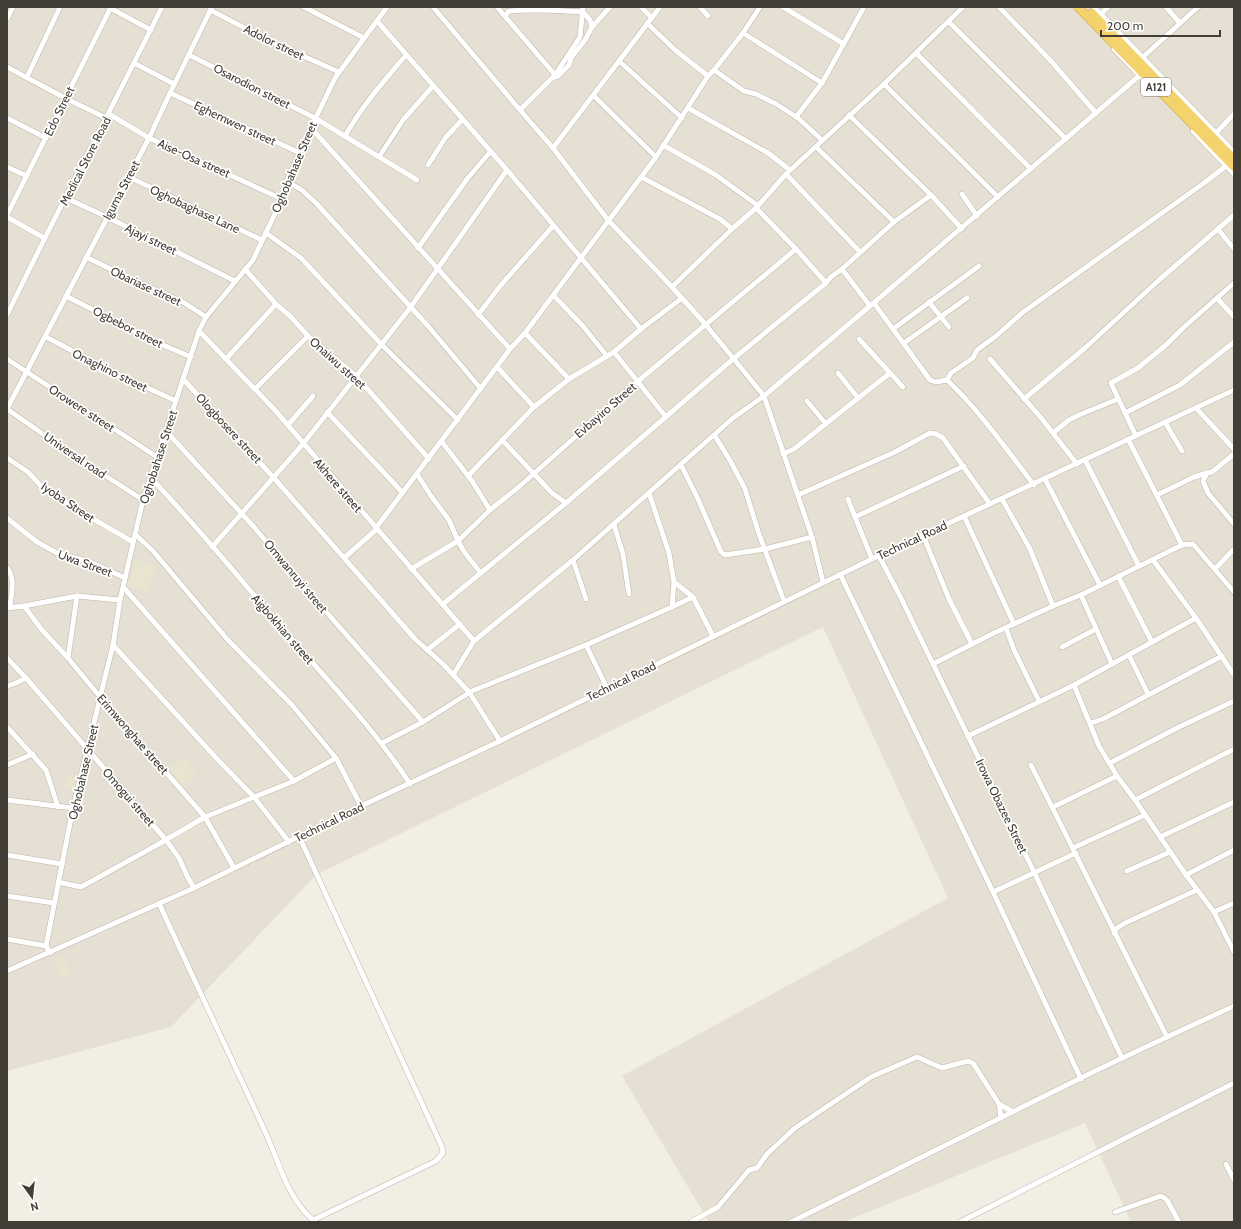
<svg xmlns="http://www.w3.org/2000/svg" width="1241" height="1229" viewBox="0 0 1241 1229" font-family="Cabin,sans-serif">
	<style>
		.residential { fill: #e5e0d3 }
		.education { fill: #e9e4cf }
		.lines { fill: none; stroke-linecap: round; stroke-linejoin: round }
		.minor-casing { stroke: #bcb6a8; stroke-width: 6 }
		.highway-casing { stroke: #d2a83d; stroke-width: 9 }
		.minor { stroke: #fff; stroke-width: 5 }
		.highway { stroke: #f4d26c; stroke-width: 8 }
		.labels { text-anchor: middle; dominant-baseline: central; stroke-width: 3.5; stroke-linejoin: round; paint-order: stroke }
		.shield { fill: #fff; stroke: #7b7872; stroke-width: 1 }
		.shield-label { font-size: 11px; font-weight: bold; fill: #433e35 }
		.street-label { font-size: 12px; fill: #433e35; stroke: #fff }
	</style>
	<rect width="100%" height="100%" fill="#f1eee4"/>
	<path class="residential" d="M7 7H1234V1222H1131L1085 1123 844 1222H709L622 1076 948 898 823 627 316 875 171 1027 7 1071Z"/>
	<g class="education">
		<path d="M136 560 156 566 148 592 128 586Z"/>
		<path d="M183 758 197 776 183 787 169 769Z"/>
		<path d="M68 775 79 779 75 791 64 788Z"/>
		<path d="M62 956 72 973 63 979 53 961Z"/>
	</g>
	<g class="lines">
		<defs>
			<g id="minor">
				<path d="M304 7 364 38"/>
				<path d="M433 7 520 110 553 148 608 220 672 287 732 229 756 208 786 174 884 84 963 7"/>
				<path d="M497 7 556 76"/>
				<path d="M641 7 651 17"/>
				<path d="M700 7 708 16"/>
				<path d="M783 7 844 44"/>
				<path d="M999 7 1051 61 1096 113"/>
				<path d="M1094 7 1234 152"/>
				<path d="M1166 7 1180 23"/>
				<path d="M110 8 151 30"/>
				<path d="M210 10 276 44 339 72"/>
				<path d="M1101 14 1108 7"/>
				<path d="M505 16 509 11C534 9 558 10 583 12L590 20 592 27"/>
				<path d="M7 19 13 7"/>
				<path d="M377 21 507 170 641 329"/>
				<path d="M949 22 1066 139"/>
				<path d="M647 23 675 50 708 76"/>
				<path d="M743 33 822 83"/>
				<path d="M1114 49 1149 85"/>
				<path d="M916 53 1031 169"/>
				<path d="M189 55 315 118 417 180"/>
				<path d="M1143 57 1198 7"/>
				<path d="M619 61 682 118"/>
				<path d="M134 63 174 84"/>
				<path d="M7 67 65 98 106 118"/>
				<path d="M714 70 744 91 756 94 776 104 798 118 822 140"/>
				<path d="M27 77 60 7"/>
				<path d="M553 78 558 76 569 65 571 58 585 40 592 27 610 7"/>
				<path d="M884 84 998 197"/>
				<path d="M170 93 300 153"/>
				<path d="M593 95 656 157"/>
				<path d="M688 108 768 153 790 170"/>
				<path d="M520 110 555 75 580 37 583 7"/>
				<path d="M109 114 149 138 282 199"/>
				<path d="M849 115 931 195 962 229"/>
				<path d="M796 117 822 83 864 7"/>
				<path d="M7 118 46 138"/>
				<path d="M311 128 510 349"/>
				<path d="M1193 131 1234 174"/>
				<path d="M1216 133 1234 114"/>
				<path d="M345 136C361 107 384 81 406 55"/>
				<path d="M663 145 716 175 757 205"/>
				<path d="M816 147 894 222"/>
				<path d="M553 148 660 7"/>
				<path d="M379 157 403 120 433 86"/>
				<path d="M428 165 446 137 462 120"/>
				<path d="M7 167 27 176"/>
				<path d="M786 174 860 252"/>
				<path d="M129 177 262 240"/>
				<path d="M641 177 720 219 732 229"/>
				<path d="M287 181 303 191 316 203 428 326 481 389"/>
				<path d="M962 194 977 216"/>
				<path d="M66 198 107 217 235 281"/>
				<path d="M756 208 796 249 826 283"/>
				<path d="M7 215 111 7"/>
				<path d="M7 217 44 238"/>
				<path d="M1218 229 1234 249"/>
				<path d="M266 233 301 258 381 344 458 420"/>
				<path d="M418 248 467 179 490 152"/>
				<path d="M86 257 135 281 183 302 206 317"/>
				<path d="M245 269 276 304 291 317 308 336 356 376 429 459"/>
				<path d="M842 269 870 306"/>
				<path d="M672 287 706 325 764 396 812 537 823 582"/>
				<path d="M553 295 582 325 607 356"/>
				<path d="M66 296 156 342 191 357"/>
				<path d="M1217 298 1234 317"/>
				<path d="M929 302 949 327"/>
				<path d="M874 303 930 380 936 382 947 380C980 411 1006 449 1034 485"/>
				<path d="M7 315C57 211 111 110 162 7"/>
				<path d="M478 315 501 285 553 226"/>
				<path d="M893 329 979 266"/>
				<path d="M199 331 274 409 474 641"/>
				<path d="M525 333 569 379"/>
				<path d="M46 337 109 370 176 401"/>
				<path d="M859 339 903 387"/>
				<path d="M904 343 967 298"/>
				<path d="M614 352 666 417"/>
				<path d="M7 359 157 457"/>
				<path d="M226 359 276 304"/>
				<path d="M990 359 1042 419 1077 464"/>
				<path d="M497 367 534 407"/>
				<path d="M838 373 858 398"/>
				<path d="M183 379 274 478 415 639 443 664 469 692 500 741"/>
				<path d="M947 380 951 373 973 358 977 350 996 336 1022 313 1204 183 1226 166"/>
				<path d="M255 389 308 336"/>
				<path d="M1024 399 1085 348 1159 280 1234 215"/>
				<path d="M807 401 826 424"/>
				<path d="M1196 408 1234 449"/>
				<path d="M7 409 149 138 170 93 212 7"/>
				<path d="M7 409 73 455 143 500"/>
				<path d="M327 412 403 493"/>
				<path d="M1125 413 1180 385 1234 342"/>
				<path d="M1165 422 1182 451"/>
				<path d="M288 425 313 396"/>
				<path d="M166 431 254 527 307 590 423 722"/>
				<path d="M1053 433 1069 420 1079 415 1118 399"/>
				<path d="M715 436 731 462 745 489 759 534 784 601"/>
				<path d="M1136 436 1111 383 1138 368 1166 345 1183 328 1234 283"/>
				<path d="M1128 439 1182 545"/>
				<path d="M502 440 552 493 566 503"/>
				<path d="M442 442 472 481 490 510"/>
				<path d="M783 454 794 449 890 373"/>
				<path d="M1234 454 1212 472 1207 473 1203 481 1208 493 1234 524"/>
				<path d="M7 458 28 472 41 486 95 520 133 542"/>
				<path d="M1085 460 1139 566"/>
				<path d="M681 465 698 499 721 552 725 555 765 549 812 537"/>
				<path d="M417 474 431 496 449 520 458 541 465 553 480 572"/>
				<path d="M468 476 534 407 569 379 614 352 641 329 682 298"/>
				<path d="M150 477C197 526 240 579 284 630 327 680 374 728 410 784"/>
				<path d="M1045 479 1100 585"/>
				<path d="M798 495 895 452 930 433 936 434 943 438 990 504"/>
				<path d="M1157 495 1194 477 1207 473"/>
				<path d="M848 499 855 517"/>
				<path d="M1002 499 1030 549 1053 606"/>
				<path d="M964 516 1014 624"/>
				<path d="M7 518 37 542 57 553 90 562 125 578"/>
				<path d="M614 525 623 554 629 594"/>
				<path d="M376 528 510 349 525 333 656 157 708 76 714 70 743 33 760 7"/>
				<path d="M135 534 153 551 227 639 292 705 336 758 361 806"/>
				<path d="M923 535 949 599 972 644"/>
				<path d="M212 547 303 444 410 308 507 170"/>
				<path d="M879 556 900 596 1034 872 1122 1058"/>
				<path d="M344 558 377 529"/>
				<path d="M872 559 855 517 964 466"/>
				<path d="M573 560 586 599"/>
				<path d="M1153 560 1196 618 1234 675"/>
				<path d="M7 568C16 578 11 595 10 607"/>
				<path d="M411 569 458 541 490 510 520 486 637 382 796 249"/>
				<path d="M1215 569 1234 549"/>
				<path d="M840 574 993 892 1081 1079"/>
				<path d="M1118 576 1152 642"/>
				<path d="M124 588 294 781"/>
				<path d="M1081 595 1112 664"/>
				<path d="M693 597 713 636"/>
				<path d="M443 604 566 503 733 359 826 283 831 277 842 269 894 222 931 195"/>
				<path d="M24 606 42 630 68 658 101 698 205 817 234 868"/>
				<path d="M672 607 693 597 674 582"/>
				<path d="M7 608 24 606 77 596 120 600"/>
				<path d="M1006 628 1014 650 1039 701"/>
				<path d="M113 645 218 760 254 797 289 842"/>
				<path d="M586 645 607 688"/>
				<path d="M1062 647 1096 629"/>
				<path d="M427 650 460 624"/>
				<path d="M1129 655 1148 694"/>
				<path d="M7 658 26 678 166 840 179 858 187 876 194 888"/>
				<path d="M68 658 77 596"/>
				<path d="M933 664 994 633 1053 606 1081 595 1182 545 1193 544 1234 592"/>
				<path d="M453 675 474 641 573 560 733 418 764 396 870 306 1139 76"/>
				<path d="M1074 685 1099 746 1117 776 1135 800 1186 875 1214 912 1234 952"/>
				<path d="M7 686 16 683 26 678"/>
				<path d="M1091 723 1103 719 1222 656"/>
				<path d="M7 727 46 770 58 807"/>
				<path d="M968 736 1074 685 1196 618"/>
				<path d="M382 743 423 722 472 691 586 645 672 607 674 582 669 553 649 493"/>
				<path d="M1110 763 1177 728 1234 701"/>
				<path d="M7 765 33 754"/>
				<path d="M1031 765 1167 1037"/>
				<path d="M7 800 73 808"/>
				<path d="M1135 800 1234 749"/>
				<path d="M1053 807 1117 776"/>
				<path d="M1160 837 1234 802"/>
				<path d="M1073 848 1145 815"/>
				<path d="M7 855 62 864"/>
				<path d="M1127 871 1170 852"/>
				<path d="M1186 875 1234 850"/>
				<path d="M58 882 81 887 157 845 205 817 294 781 336 758"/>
				<path d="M993 892 1076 853"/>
				<path d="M7 896 54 903"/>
				<path d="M159 903C193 978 229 1053 263 1127 278 1158 286 1197 313 1220L436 1161 443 1153 442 1147 299 836"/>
				<path d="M1214 912 1234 903"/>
				<path d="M1114 933 1117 928 1125 923 1197 890"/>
				<path d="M7 939 46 946"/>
				<path d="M50 953 46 946 73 808 113 645 120 600 143 500 199 331 206 317 253 260 282 199 287 181 310 130 335 78 387 7"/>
				<path d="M7 971 194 888 361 806 500 741 872 559 1234 390"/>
				<path d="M999 1104 1013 1112"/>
				<path d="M1226 1164 1234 1180"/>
				<path d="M1115 1212 1161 1196 1167 1200 1179 1222"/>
				<path d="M691 1222 718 1207 749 1170 757 1168 767 1154 795 1128 871 1077 917 1057 942 1068 968 1061 973 1063 999 1104 1001 1118"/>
				<path d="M791 1222 1095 1071 1167 1037 1234 1006"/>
				<path d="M960 1222 1234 1083"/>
			</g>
			<g id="highway">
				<path d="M1078 7 1234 167"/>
				<path d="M1092 13 1234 159"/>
			</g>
		</defs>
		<use href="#minor" class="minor-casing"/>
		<use href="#highway" class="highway-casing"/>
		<use href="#minor" class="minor"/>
		<use href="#highway" class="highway"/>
	</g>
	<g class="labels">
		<rect class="shield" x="1141" y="78" width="30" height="18" rx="3"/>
		<g class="shield-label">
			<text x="1156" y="87">A121</text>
		</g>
		<g class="street-label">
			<text transform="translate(274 42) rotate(26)">Adolor street</text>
			<text transform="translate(252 86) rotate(27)">Osarodion street</text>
			<text transform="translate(59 111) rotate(-64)">Edo Street</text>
			<text transform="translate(235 123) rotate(25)">Eghemwen street</text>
			<text transform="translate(194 158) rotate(24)">Aise-Osa street</text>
			<text transform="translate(85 161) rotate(-63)">Medical Store Road</text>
			<text transform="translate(294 167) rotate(-67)">Oghobahase Street</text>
			<text transform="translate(121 190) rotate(-62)">Iguma Street</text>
			<text transform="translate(195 209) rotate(25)">Oghobaghase Lane</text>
			<text transform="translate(151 239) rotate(26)">Ajayi street</text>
			<text transform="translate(146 286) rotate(25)">Obariase street</text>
			<text transform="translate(128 327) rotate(27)">Ogbebor street</text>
			<text transform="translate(338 363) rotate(42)">Onaiwu street</text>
			<text transform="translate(110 370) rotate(26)">Onaghino street</text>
			<text transform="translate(82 408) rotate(33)">Orowere street</text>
			<text transform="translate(605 410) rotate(-41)">Evbayiro Street</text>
			<text transform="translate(229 428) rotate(47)">Ologbosere street</text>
			<text transform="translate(75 455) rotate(34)">Universal road</text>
			<text transform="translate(158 457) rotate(-72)">Oghobahase Street</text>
			<text transform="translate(338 485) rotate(49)">Akhere street</text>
			<text transform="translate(68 502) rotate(34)">Iyoba Street</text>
			<text transform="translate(912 540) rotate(-25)">Technical Road</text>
			<text transform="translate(85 563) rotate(20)">Uwa Street</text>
			<text transform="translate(296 576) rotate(50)">Omwanruyi street</text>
			<text transform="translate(283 629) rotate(49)">Aigbokhian street</text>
			<text transform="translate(621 681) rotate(-26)">Technical Road</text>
			<text transform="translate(133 734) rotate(49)">Erimwonghae street</text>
			<text transform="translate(83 772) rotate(-77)">Oghobahase Street</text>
			<text transform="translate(129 797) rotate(49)">Omogui street</text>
			<text transform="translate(1002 806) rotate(64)">Irowa Obazee Street</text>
			<text transform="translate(329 822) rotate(-26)">Technical Road</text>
		</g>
	</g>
	<rect width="1241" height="1229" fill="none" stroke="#433e35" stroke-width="16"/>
	<g transform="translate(32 1197) rotate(165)" stroke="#ffffff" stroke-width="3" paint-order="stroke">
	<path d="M0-3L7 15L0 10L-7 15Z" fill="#433e35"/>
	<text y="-6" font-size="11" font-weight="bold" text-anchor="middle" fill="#433e35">N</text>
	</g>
	<path d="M1101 30v6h119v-6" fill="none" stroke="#433e35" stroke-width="2"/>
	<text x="1107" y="30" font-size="12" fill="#433e35" stroke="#ffffff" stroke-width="3" paint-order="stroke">200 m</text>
</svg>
